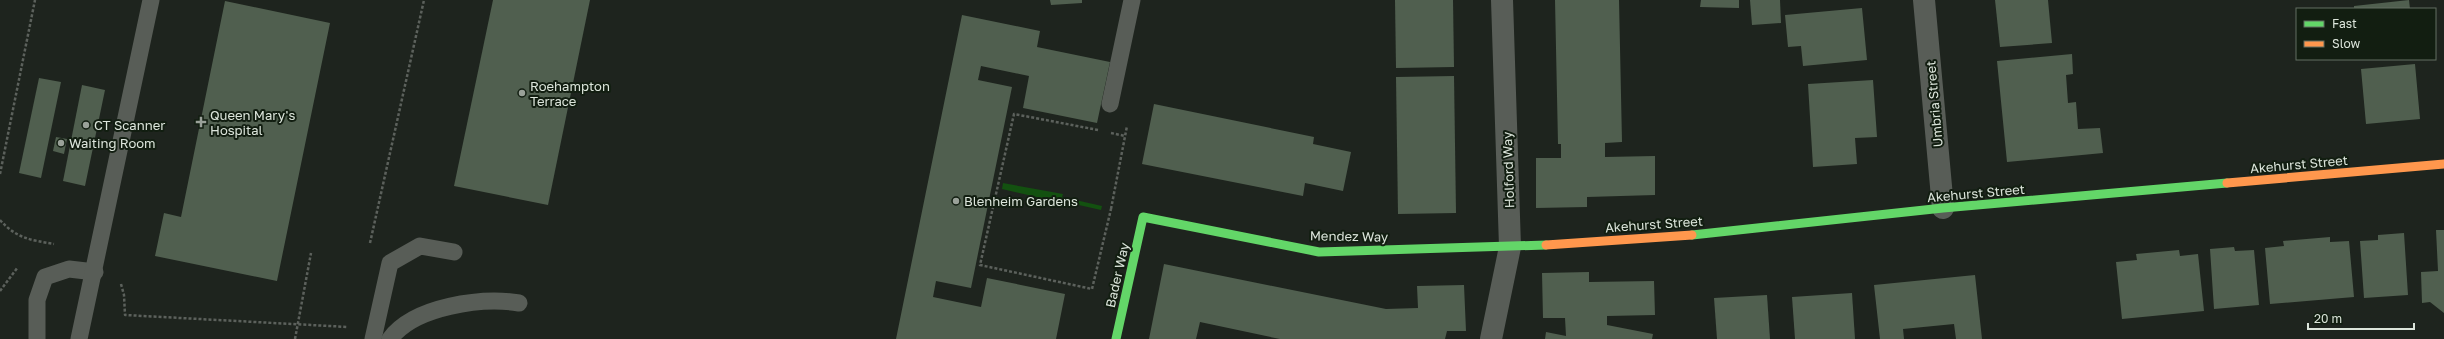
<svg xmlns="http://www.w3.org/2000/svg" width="2444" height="339" viewBox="0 0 2444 339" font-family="'Golos Text',sans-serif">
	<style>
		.water { fill: #135110 }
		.building { fill: #505f4f }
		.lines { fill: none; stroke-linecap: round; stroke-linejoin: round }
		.path { stroke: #5c615c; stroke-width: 2.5; stroke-dasharray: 3 2; stroke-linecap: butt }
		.lane { stroke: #585d57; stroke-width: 17 }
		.street { stroke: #585d57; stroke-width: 22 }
		.fast { stroke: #63d668; stroke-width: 9 }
		.slow { stroke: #ff974d; stroke-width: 9 }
		.poi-dot { fill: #9aa199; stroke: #121e11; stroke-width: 1.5 }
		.labels { text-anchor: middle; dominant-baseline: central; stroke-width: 4; stroke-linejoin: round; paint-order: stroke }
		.poi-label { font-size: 13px; fill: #dce5db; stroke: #121e11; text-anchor: start }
		.street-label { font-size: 13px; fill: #dce5db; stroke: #121e11 }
	</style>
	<rect width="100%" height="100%" fill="#1e241e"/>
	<path class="water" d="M1003 183 1063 194 1062 197 1102 206 1101 210 1061 201 1060 204 1050 202V200L1002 189Z"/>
	<g class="building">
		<path d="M493 0H590L548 205 454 186Z"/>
		<path d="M1050 0H1082V3L1051 5Z"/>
		<path d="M1395 0H1453L1454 67 1396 68Z"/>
		<path d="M1555 0H1619L1622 142 1605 143V157L1655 156V195L1587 197V207L1536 208V158H1561V144H1558Z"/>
		<path d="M1701 0H1739V8L1700 7Z"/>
		<path d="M1750 0H1780L1781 23 1752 25Z"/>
		<path d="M1995 0H2048L2052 43 2000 47Z"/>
		<path d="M2409 0 2410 9H2354V6Z"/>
		<path d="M225 1 330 23 277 281 155 256 164 213 181 217Z"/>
		<path d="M1862 8 1867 60 1803 66 1801 46 1788 47 1785 15Z"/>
		<path d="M962 15 1040 31 1037 47 1110 62 1097 123 1023 108 1029 76 981 66 978 80 1012 87 971 288 936 281 933 297 981 307 987 278 1065 294 1056 339H896Z"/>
		<path d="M2072 54 2073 74 2066 75 2068 103 2076 102 2078 129 2100 128 2103 153 2007 162 1997 61Z"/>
		<path d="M2415 64 2420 119 2366 124 2361 69Z"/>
		<path d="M1454 76 1456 213 1398 214 1396 77Z"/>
		<path d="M39 78 61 82 41 178 19 173Z"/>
		<path d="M1873 80 1877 137 1855 138 1857 164 1813 167 1808 84Z"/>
		<path d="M82 85 105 90 85 186 63 181Z"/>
		<path d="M1154 104 1314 137 1313 144 1351 152 1343 191 1305 183 1303 196 1142 164Z"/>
		<path d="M56 137 67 139 64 154 53 151Z"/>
		<path d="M2436 230H2444V313L2430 302 2422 303 2421 272 2438 271Z"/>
		<path d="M2404 233 2408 295 2364 298 2360 241 2378 240V235Z"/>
		<path d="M2330 237V242L2349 241 2354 297 2270 304 2265 248 2284 246 2283 241Z"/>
		<path d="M2234 247 2235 251 2254 250 2259 305 2214 309 2210 249Z"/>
		<path d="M2179 250 2180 256 2198 254 2204 311 2122 319 2116 262 2137 260 2136 254Z"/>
		<path d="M1164 264 1386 309 1418 308 1417 286 1464 285 1466 331H1447L1445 339H1280L1200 322 1196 339H1149Z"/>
		<path d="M1589 272V282L1654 281 1655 315 1607 316V325L1653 334 1652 339H1545L1546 332 1566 336 1565 318H1543L1542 273Z"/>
		<path d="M1975 275 1982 339H1956L1954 324 1903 329 1904 339H1880L1874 285Z"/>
		<path d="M1852 293 1855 339H1795L1792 297Z"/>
		<path d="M1767 295 1770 339H1717L1714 298Z"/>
	</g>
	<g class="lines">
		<g class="path">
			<path d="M1098 130 1014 114 980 265 1092 289 1111 209"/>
			<path d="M1111 133 1125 136"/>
			<path d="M0 174 35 0"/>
			<path d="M1111 209 1127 126"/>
			<path d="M0 220C16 238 30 240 54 244"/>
			<path d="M370 243 424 0"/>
			<path d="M121 284 124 295 125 315 348 327"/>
			<path d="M0 291 18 267"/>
			<path d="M295 339 311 253"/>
		</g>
		<g class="lane">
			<path d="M1110 104 1132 0"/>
			<path d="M37 339V300L45 277 69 269 95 272"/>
			<path d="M79 339 151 0"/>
			<path d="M373 339 390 263 420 246 454 252"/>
			<path d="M390 339C414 306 482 297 519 303"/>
		</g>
		<g class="street">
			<path d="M1924 0 1943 208"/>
			<path d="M1491 339 1510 247 1502 0"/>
		</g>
		<g class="fast">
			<path d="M1692 235 1943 208 2227 183"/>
			<path d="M1116 339 1143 217 1319 252 1546 245"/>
		</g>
		<g class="slow">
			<path d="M2227 183 2444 164"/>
			<path d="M1546 245 1692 235"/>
		</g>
	</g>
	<g class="poi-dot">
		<circle cx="522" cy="93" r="4"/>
		<path d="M199 116h4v4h4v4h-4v4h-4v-4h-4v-4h4z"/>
		<circle cx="86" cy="125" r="4"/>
		<circle cx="61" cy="143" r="4"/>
		<circle cx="956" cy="201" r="4"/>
	</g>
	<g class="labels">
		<g class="poi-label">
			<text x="530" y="86">Roehampton<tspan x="530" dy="15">Terrace</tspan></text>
			<text x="210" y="115">Queen Mary's<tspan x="210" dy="15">Hospital</tspan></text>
			<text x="94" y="125">CT Scanner</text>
			<text x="69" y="143">Waiting Room</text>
			<text x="964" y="201">Blenheim Gardens</text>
		</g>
		<g class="street-label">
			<text transform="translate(1934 104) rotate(-95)">Umbria Street</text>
			<text transform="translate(2299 164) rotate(-5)">Akehurst Street</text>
			<text transform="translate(1508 170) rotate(-92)">Holford Way</text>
			<text transform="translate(1976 193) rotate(-5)">Akehurst Street</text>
			<text transform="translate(1654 224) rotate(-4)">Akehurst Street</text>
			<text transform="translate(1349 236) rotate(1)">Mendez Way</text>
			<text transform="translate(1117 275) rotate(-77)">Bader Way</text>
		</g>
	</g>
	<rect x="2296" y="8" width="140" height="52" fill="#121e11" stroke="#636e62"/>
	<rect x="2304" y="21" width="20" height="6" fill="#63d668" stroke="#636e62"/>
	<text x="2332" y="28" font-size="12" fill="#dce5db">Fast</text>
	<rect x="2304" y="41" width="20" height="6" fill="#ff974d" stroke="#636e62"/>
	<text x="2332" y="48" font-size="12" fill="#dce5db">Slow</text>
	<path d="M2308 323v6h106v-6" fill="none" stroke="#dce5db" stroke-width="2"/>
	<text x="2314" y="323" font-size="12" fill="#dce5db" stroke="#121e11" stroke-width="3" paint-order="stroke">20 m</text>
</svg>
